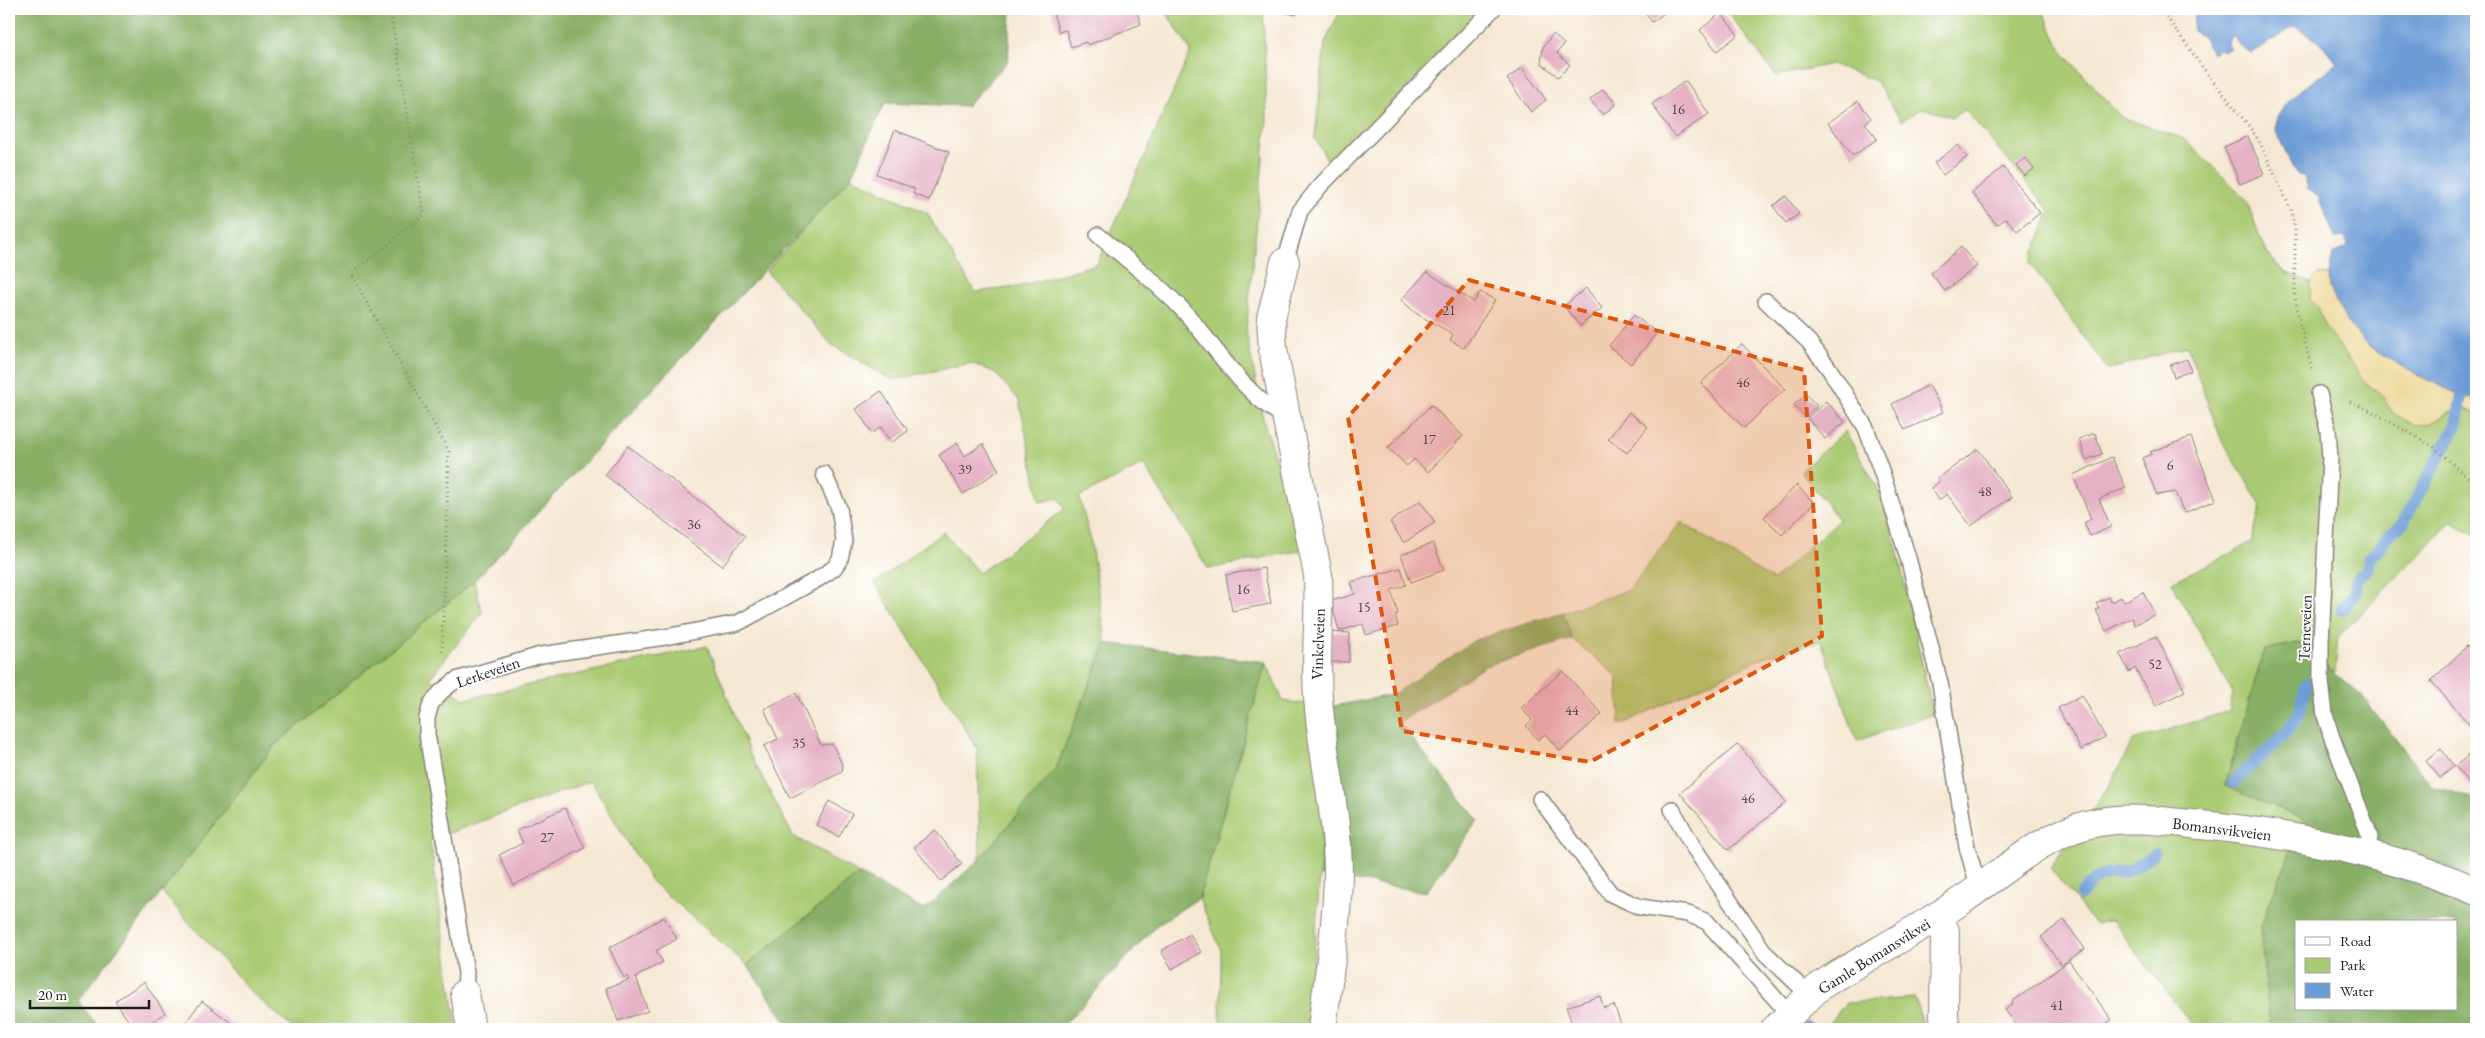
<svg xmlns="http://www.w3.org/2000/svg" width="2485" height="1038" viewBox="0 0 2485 1038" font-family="'EB Garamond',serif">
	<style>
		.green { fill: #aacb73; stroke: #637448 }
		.forest { fill: #87af65; stroke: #526640; fill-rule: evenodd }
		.sand { fill: #eeda9e; stroke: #857b5d }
		.water { fill: #6d9cd6; stroke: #445c79 }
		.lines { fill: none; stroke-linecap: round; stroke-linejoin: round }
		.stream { stroke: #6d9cd6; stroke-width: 12 }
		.building { fill: #e5b1c4 }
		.service-casing { stroke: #888278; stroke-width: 18 }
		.minor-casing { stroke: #888278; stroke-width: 30 }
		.path { stroke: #888278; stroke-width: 3; stroke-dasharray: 1 4; stroke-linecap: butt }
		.service { stroke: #fff; stroke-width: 15 }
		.minor { stroke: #fff; stroke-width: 28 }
		.marked { fill: #de560d; fill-opacity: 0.2; stroke: #de560d; stroke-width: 4; stroke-dasharray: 10 6; stroke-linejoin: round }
		.labels { text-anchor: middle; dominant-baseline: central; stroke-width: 4; stroke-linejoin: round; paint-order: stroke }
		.number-label { font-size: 14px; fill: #4e4146 }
		.street-label { font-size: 16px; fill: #1c1c1c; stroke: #fff }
	</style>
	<rect width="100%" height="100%" fill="#fff"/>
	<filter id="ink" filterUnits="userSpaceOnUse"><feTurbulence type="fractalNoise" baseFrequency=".02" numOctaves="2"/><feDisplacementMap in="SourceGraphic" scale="10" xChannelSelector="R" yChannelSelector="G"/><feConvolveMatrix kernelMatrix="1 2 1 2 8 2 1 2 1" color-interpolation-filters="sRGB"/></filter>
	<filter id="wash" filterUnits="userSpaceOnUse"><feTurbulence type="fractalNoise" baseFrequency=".0096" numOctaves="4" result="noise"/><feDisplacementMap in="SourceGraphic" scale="20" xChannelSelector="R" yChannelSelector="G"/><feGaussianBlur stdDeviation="1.12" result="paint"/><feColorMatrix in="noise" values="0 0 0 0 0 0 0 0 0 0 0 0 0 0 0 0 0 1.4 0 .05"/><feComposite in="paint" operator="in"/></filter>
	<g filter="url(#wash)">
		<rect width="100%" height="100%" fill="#f5e8d3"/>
		<g class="green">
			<path d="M1164 9 1263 10 1267 119 1246 331 1263 419 1303 550 1208 569 1144 464 1079 497 1090 537 1106 643 1056 769 980 859 977 748 875 583 943 532 979 573 1065 509 1059 498 1040 502 1019 400 994 372 971 363 892 380 832 345 766 271 851 177 927 213 975 292 1017 287 1097 264 1191 51Z"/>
			<path d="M1341 9H1486L1330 165 1315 138 1325 42Z"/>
			<path d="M1731 9H2042L2061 50 2121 117 2184 139 2246 199 2265 251 2284 272 2311 282 2310 299 2318 307 2325 327 2364 381 2382 396 2393 413 2431 423C2446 414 2459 405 2476 414V535L2451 522 2338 637 2335 673 2299 643 2264 650 2225 785 2304 819 2260 926 2270 1029H2195L2112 920 2095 924 2050 868 2108 788 2133 741 2229 711 2233 693 2172 582 2251 543 2261 506 2220 436 2187 346 2108 370 2030 263 2050 211 1965 109 1953 117 1922 108 1901 121 1876 81 1831 64 1776 76 1728 13Z"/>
			<path d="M1845 431 1881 494 1897 549 1933 714 1857 741 1821 641 1764 657 1620 725 1617 676 1572 639 1563 612 1629 590 1681 522 1773 580 1839 520 1801 471Z"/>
			<path d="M474 581 482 613 429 679 465 699 707 646 750 754 793 836 859 874 747 965 651 881 591 781 430 840 457 1029H294L252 993 162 892 275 745Z"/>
			<path d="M1266 662 1283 701 1329 707 1320 875 1308 1029H1220L1221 950 1199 898Z"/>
			<path d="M1914 998 1925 1029H1824L1846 1003Z"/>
		</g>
		<g class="forest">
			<path d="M9 9H1011L1008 61 967 106 885 103 851 177 474 581 275 745 78 1001 100 1029H9Z"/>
			<path d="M1563 612 1572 639 1485 666 1399 723 1478 820 1426 892 1320 875 1329 707 1392 695 1475 640Z"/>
			<path d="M1106 643 1266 662 1199 898 1158 924 1060 1029H791L747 965 859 874 924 910 980 859 1056 769Z"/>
			<path d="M2299 643 2363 697 2432 786 2476 799V1029H2270L2260 926 2304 819 2225 786 2264 650ZM2296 922H2456V1009H2296Z"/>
		</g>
		<path class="sand" d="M2319 274 2329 275 2330 287 2366 344 2415 374 2467 398 2476 399V414L2467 409 2451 411 2431 423 2416 426 2393 413 2382 396 2364 381 2325 327 2318 307 2310 299 2311 282Z"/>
		<path class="water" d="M2184 9H2476V399L2467 398 2415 374 2366 344 2348 323 2337 304 2330 287 2329 275 2333 254 2347 247 2344 237 2335 238 2318 196 2308 189 2304 176 2298 175C2291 167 2288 157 2284 148 2281 142 2277 136 2276 130 2275 98 2318 81 2337 63L2321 43 2295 26 2251 53 2239 45 2234 36 2230 37 2228 42 2229 49 2224 51 2218 49 2212 53 2203 37 2193 31 2194 13Z"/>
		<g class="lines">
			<g class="stream">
				<path d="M2342 610 2356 592V580L2368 568 2369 557 2381 547 2385 539 2403 523 2456 426 2462 395"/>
				<path d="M2233 783 2287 732 2299 714 2307 683"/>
				<path d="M2081 895C2098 870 2103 878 2127 871 2137 868 2146 859 2154 854"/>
				<path d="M1806 1029 1807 1027"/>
			</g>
		</g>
		<g id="blocks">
			<g class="building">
				<path d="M1056 9H1136L1141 24 1088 45 1086 42 1071 47 1066 30 1059 32 1052 10Z"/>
				<path d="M1272 9H1297L1296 15Z"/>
				<path d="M1643 9H1665L1667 11 1652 22Z"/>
				<path d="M1721 13 1738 35 1717 51 1700 30Z"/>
				<path d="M1553 34 1564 44 1557 53 1570 65 1558 77 1541 63 1543 47Z"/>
				<path d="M1522 68 1546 100 1531 112 1507 79Z"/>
				<path d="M1686 81 1709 114 1675 137 1652 104Z"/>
				<path d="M1603 89 1616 104 1603 115 1590 100Z"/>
				<path d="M1858 101 1871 118 1865 123 1877 139 1853 156 1828 123Z"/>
				<path d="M895 130 949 152 929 200 913 194 915 189 877 174Z"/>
				<path d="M2248 136 2264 174 2240 184 2224 147Z"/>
				<path d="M1958 145 1967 157 1943 175 1934 163Z"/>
				<path d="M2025 158 2034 169 2025 176 2016 165Z"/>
				<path d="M2003 167 2040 213 2017 231 2006 218 1997 225 1972 193Z"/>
				<path d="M1786 196 1799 214 1786 223 1773 206Z"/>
				<path d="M1961 247 1977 266 1945 291 1931 273Z"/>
				<path d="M1427 272 1474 302 1480 292 1495 300 1464 348 1450 340 1453 334 1417 314 1401 300Z"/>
				<path d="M1586 288 1602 308 1580 326 1564 306Z"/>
				<path d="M1634 315 1657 333 1631 364 1609 346Z"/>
				<path d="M1742 344 1785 389 1744 428 1701 383Z"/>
				<path d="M2187 359 2191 371 2174 377 2170 365Z"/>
				<path d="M1929 385 1943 412 1905 430 1892 404Z"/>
				<path d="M881 391 908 431 891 443 881 427 872 433 856 409Z"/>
				<path d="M1806 394 1817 406 1805 417 1794 405Z"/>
				<path d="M1826 401 1845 422 1825 439 1807 418Z"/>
				<path d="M1431 405 1463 436 1428 472 1414 459 1407 466 1388 448Z"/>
				<path d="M1629 412 1648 427 1627 453 1608 439Z"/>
				<path d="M2095 433 2102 454 2086 460 2079 439Z"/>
				<path d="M2191 437 2216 500 2184 513 2175 492 2157 495 2142 458 2152 454 2150 452Z"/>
				<path d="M957 443 965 456 983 444 999 470 963 494 939 455Z"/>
				<path d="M628 446 745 536 722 566 605 475Z"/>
				<path d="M1978 449 2012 497 1971 526 1947 494 1939 500 1931 488 1939 482 1937 479Z"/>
				<path d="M2112 457 2126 488 2099 499 2111 527 2090 536 2084 523 2091 519 2073 475Z"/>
				<path d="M1797 485 1814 503 1782 535 1764 517Z"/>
				<path d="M1420 501 1435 522 1404 543 1390 522Z"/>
				<path d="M1433 543 1444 570 1411 582 1401 555Z"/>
				<path d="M1264 568 1271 604 1232 611 1226 575Z"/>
				<path d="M1401 568 1406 585 1391 590 1398 614 1395 615 1398 626 1366 635 1363 624 1339 631 1331 601 1355 594 1351 582Z"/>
				<path d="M2143 592 2155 614 2135 625 2132 618 2106 631 2096 610 2099 608 2096 603 2109 597 2111 602 2121 597 2124 602Z"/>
				<path d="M1331 632 1350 633 1349 662H1331Z"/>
				<path d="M2156 636 2185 691 2156 706 2135 668 2129 672 2120 654Z"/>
				<path d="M2467 646 2476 656V718L2469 724 2431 681Z"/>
				<path d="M1563 671 1602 714 1560 751 1545 734 1538 740 1526 726 1532 720 1521 708Z"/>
				<path d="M796 693 821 745 832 744 843 766 842 772 790 798 764 746 778 739 764 709Z"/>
				<path d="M2082 695 2105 737 2081 750 2058 708Z"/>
				<path d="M1738 744 1786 802 1728 850 1680 793Z"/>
				<path d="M2441 749 2454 766 2440 778 2426 761Z"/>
				<path d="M2476 750V780L2470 785 2455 766Z"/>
				<path d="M829 801 852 814 839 837 816 825Z"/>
				<path d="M565 808 585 848 514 885 499 855 523 843 517 830Z"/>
				<path d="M935 830 962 864 941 881 914 847Z"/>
				<path d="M664 917 677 939 656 951 663 962 636 977 648 1011 618 1021 606 988 629 980 627 976 624 978 609 948Z"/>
				<path d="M2064 920 2085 949 2061 965 2041 937Z"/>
				<path d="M1190 934 1201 952 1172 969 1161 951Z"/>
				<path d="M2069 961 2112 1020 2098 1029H2020L2005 1010 2013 1004 2012 1002Z"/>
				<path d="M144 982 165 1013 141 1029H134L115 1001Z"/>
				<path d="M1600 996 1604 1008 1614 1005 1622 1027 1615 1029H1574L1566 1007Z"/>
				<path d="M202 1001 235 1026 232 1029H180Z"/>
			</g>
		</g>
	</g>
	<g filter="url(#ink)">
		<use href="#blocks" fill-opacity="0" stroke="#888278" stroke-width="1"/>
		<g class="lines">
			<defs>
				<g id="service">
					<path d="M1098 235C1126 259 1156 282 1181 308 1213 342 1244 397 1286 417"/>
					<path d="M1285 262 1300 211 1320 186 1493 9"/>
					<path d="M1766 301 1809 342 1830 370 1866 428 1883 476 1908 558 1940 683 1967 847 1979 889"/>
					<path d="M2319 394 2328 430 2330 458 2321 641V682L2325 715 2331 735 2370 836 2367 855"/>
					<path d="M1540 799 1611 894 1640 907 1688 914 1707 922 1789 1014"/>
					<path d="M1672 809 1692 845 1765 953 1810 996"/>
					<path d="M465 993 466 973 427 734V718L431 704 441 692 456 680 541 655 665 637 738 623 818 579 834 568 840 559 844 541 839 508 824 474"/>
				</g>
				<g id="minor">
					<path d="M1285 262 1271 318 1273 350 1318 575C1320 616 1315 656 1318 697 1322 756 1338 814 1338 874 1337 926 1328 978 1322 1029"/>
					<path d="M1938 916 1945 931 1944 1015 1946 1029"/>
					<path d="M465 993 471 1029"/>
					<path d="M1775 1029 1819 987 1834 977C1878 951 1922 927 1964 899 2002 873 2040 837 2086 825 2118 816 2158 820 2191 824 2287 833 2387 852 2476 891"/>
				</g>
			</defs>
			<use href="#service" class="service-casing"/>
			<use href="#minor" class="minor-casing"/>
			<g class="path">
				<path d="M390 9 424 215 351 274 449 451 442 656"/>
				<path d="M2161 9 2209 76 2249 126 2260 143 2291 210 2295 230V296L2299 320 2312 369"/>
				<path d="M2350 402 2371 411 2434 447 2470 480 2476 483"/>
			</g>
			<use href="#service" class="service"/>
			<use href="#minor" class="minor"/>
		</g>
	</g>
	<path class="marked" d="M1469 280 1804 370 1822 636 1590 762 1402 731 1348 417Z"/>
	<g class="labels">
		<g class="number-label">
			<text x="1678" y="109">16</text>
			<text x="1449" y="310">21</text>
			<text x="1743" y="382">46</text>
			<text x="1429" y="439">17</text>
			<text x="2170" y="465">6</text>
			<text x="965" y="469">39</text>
			<text x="1985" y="491">48</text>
			<text x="694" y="524">36</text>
			<text x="1243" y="589">16</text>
			<text x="1364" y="607">15</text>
			<text x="2155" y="664">52</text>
			<text x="1572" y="710">44</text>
			<text x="799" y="743">35</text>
			<text x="1748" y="798">46</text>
			<text x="547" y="837">27</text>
			<text x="2057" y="1005">41</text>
		</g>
		<g class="street-label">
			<text transform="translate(2305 628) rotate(-88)">Terneveien</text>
			<text transform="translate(1318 644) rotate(-88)">Vinkelveien</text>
			<text transform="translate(488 672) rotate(-19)">Lerkeveien</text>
			<text transform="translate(2222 829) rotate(7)">Bomansvikveien</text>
			<text transform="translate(1874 956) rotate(-32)">Gamle Bomansvikvei</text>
		</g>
	</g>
	<rect width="2485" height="1038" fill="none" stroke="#fff" stroke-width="30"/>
	<rect x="2295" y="920" width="162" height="90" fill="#ffffff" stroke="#a4a4a4"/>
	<rect x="2305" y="937" width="25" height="8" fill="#ffffff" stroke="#a4a4a4"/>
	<text x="2340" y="946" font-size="15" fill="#1c1c1c">Road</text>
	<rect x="2305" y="958" width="25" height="15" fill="#aacb73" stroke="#a4a4a4"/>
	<text x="2340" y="970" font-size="15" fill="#1c1c1c">Park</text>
	<rect x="2305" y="983" width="25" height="15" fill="#6d9cd6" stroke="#a4a4a4"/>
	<text x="2340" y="996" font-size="15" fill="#1c1c1c">Water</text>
	<path d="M30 1000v8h119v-8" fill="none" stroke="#1c1c1c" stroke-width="2.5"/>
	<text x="38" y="1000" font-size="15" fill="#1c1c1c" stroke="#ffffff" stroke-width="4" paint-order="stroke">20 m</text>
</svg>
